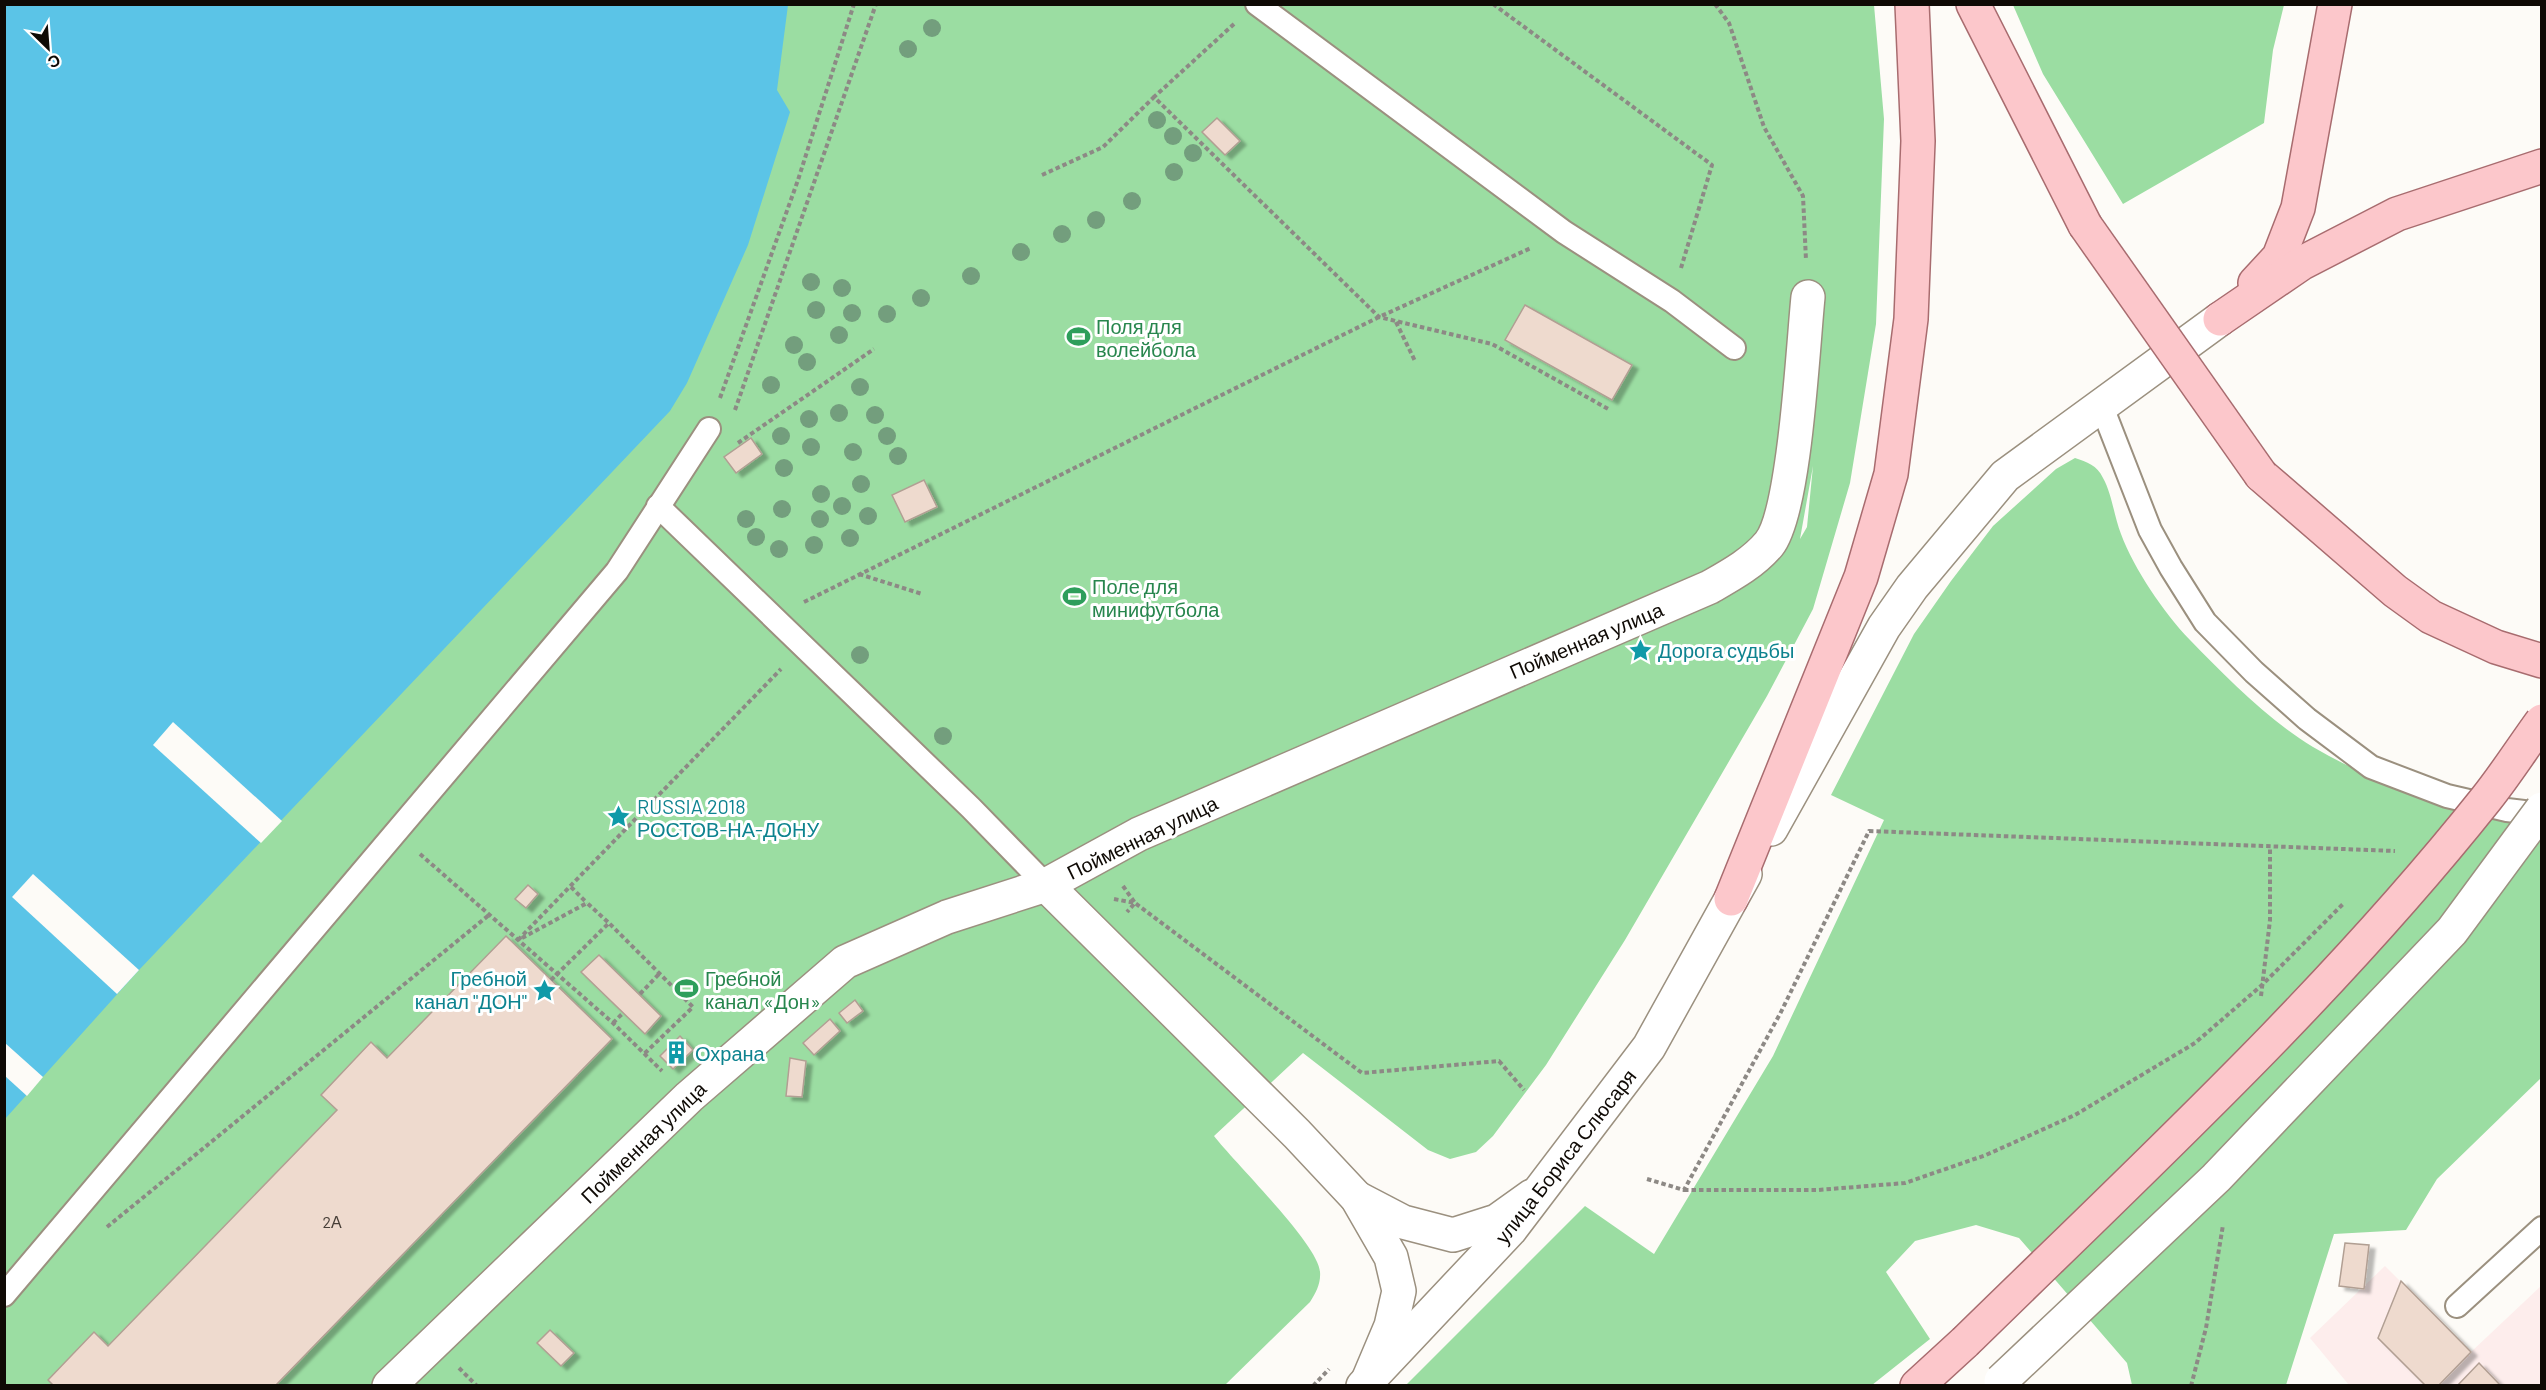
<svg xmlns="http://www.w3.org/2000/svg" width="2546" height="1390" viewBox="0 0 2546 1390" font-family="Barlow,sans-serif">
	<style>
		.commercial { fill: #fdedec }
		.green { fill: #9bdda2; fill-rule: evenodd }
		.water { fill: #5bc4e7 }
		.pier { fill: #fdfbf7 }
		.building { fill: #eedace; stroke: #b19f93; stroke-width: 1.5; filter: url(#shadow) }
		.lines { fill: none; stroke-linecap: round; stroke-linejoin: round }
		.lane-casing { stroke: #9b907f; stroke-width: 26 }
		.street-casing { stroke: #9b907f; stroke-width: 36 }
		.secondary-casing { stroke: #9b907f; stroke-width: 36 }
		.primary-casing { stroke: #a86c6f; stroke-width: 36 }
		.path { stroke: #8d8985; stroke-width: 4; stroke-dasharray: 4.5 3; stroke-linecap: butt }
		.lane { stroke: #fff; stroke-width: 22 }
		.street { stroke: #fff; stroke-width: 33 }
		.secondary { stroke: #fff; stroke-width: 33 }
		.primary { stroke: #fcc7cb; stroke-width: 33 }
		.secondary-bridge-casing { stroke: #9b907f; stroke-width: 36; stroke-linecap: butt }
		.primary-bridge-casing { stroke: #a86c6f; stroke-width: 36; stroke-linecap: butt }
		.secondary-bridge { stroke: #fff; stroke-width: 33 }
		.primary-bridge { stroke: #fcc7cb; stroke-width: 33 }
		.tree { fill: #739e7d }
		.labels { text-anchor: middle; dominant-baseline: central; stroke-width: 6; stroke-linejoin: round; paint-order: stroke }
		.number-label { font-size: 16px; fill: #473e37 }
		.leisure-label { font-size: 20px; fill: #27864d; stroke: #fff; text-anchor: start }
		.street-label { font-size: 20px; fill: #0f0a05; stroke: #fff }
		.culture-label { font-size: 20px; fill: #0d838f; stroke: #fff; text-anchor: start }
	</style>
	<defs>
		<filter id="shadow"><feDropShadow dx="6" dy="4" stdDeviation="1.5" flood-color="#0004"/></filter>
	</defs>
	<rect width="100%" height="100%" fill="#fdfbf7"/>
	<path class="commercial" d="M2385 1266 2471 1352 2541 1286V1385H2349L2310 1338Z"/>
	<g class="green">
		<path d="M4 5H1874L1884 119 1876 324 1850 483 1813 609 1767 696 1625 940 1546 1065 1493 1136 1476 1152 1450 1159 1428 1150 1303 1053 1214 1136C1234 1162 1319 1245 1320 1272 1321 1283 1316 1293 1310 1302L1225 1385H5ZM1813 466 1807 527 1800 539Z"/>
		<path d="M2013 5H2284L2273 50 2264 123 2123 204 2043 74Z"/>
		<path d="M2075 458C2087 462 2097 465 2103 478 2112 494 2114 516 2121 534 2134 569 2164 613 2190 640 2226 677 2268 720 2313 747 2384 789 2463 809 2541 832V1078L2437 1179 2406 1230 2334 1234 2286 1385H2132L2127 1363 2019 1238 1976 1225 1915 1241 1886 1272 1930 1339 1872 1385 1405 1386 1585 1206 1654 1254 1773 1056 1884 820 1831 795 1914 634 1951 581 1993 526 2056 469Z"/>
	</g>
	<path class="water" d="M5 5H788L777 90 790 112 748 245 687 383 670 411 139 970 5 1119Z"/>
	<g class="pier">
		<path d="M173 722 282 821 261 843 153 745Z"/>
		<path d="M33 874 139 970 117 994 12 897Z"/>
		<path d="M5 1043 43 1077 27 1096 5 1076Z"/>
	</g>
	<g class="building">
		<path d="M1217 118 1240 141 1225 155 1202 132Z"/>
		<path d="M1525 305 1632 365 1612 400 1505 340Z"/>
		<path d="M751 438 762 454 736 473 724 457Z"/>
		<path d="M924 480 937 507 905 522 892 495Z"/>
		<path d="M528 885 538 894 526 908 515 899Z"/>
		<path d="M506 936 612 1039 275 1386H54L48 1380 94 1332 108 1346 337 1110 321 1095 371 1042 387 1058Z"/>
		<path d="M599 955 661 1016 645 1034 581 972Z"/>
		<path d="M855 1000 863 1011 847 1023 839 1013Z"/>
		<path d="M830 1019 840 1031 814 1055 803 1043Z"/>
		<path d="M680 1036 693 1050 673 1069 660 1056Z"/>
		<path d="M790 1058 806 1061 802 1097 786 1096Z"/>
		<path d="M2345 1243 2369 1245 2364 1289 2339 1286Z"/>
		<path d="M2401 1281 2471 1352 2438 1386H2426L2378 1338Z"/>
		<path d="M550 1330 574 1353 561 1366 537 1343Z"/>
		<path d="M2479 1363 2501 1386H2457Z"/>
	</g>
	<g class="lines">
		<defs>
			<g id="lane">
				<path d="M1257 4 1564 232 1672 301 1734 348"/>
				<path d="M2102 407 2150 530 2171 568 2205 622 2254 672 2307 719 2371 767 2447 796 2507 810 2542 814"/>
				<path d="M658 506 971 808 1046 885"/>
				<path d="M4 1295 617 571 709 429"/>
				<path d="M2457 1306 2542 1228"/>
			</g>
			<g id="street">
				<path d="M1046 885 1297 1134 1357 1198 1391 1257 1399 1291 1391 1326 1369 1378"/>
				<path d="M1357 1198 1403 1222 1453 1235 1497 1221 1532 1196"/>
				<path d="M389 1386 689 1097 845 962 947 917 1046 885 1139 834 1710 587C1731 575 1753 563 1769 544 1795 512 1803 345 1808 297"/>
			</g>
			<g id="secondary">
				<path d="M1771 829 1884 627 1912 587 2005 476 2220 319"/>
				<path d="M1363 1386 1510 1230 1649 1047 1745 874"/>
			</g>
			<g id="primary">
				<path d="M1973 4 2085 225"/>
				<path d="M2255 283 2279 257 2298 208 2335 4"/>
				<path d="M2220 319 2302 263 2397 214 2542 166"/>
				<path d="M2261 475 2395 591 2431 617 2496 647 2542 661"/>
				<path d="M1731 899 1861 577 1891 474 1911 319 1918 141 1912 4"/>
				<path d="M1917 1386 1965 1342"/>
			</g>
		</defs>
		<use href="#lane" class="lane-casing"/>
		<use href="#street" class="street-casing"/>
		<use href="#secondary" class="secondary-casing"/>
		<use href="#primary" class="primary-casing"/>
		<g class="path">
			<path d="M1493 4 1712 165 1681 268"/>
			<path d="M1715 4 1729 23 1764 127 1803 196 1806 260"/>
			<path d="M1234 24 1154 97 1379 317 1492 344 1610 410"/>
			<path d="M1042 175 1103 147 1154 97"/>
			<path d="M1396 322 1415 361"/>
			<path d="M720 398 798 180 854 4"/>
			<path d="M735 410 876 4"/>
			<path d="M738 443 874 349"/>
			<path d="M859 574 922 594"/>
			<path d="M804 602 1379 317 1531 248"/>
			<path d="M420 854 613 1023 662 1071"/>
			<path d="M1123 886 1135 903 1127 912"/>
			<path d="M571 887 587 903"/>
			<path d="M1114 899 1135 903 1362 1073 1499 1061 1524 1090"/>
			<path d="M522 938 587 903 609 923"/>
			<path d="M518 940 781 669"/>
			<path d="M551 980 609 923 693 1007 644 1054"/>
			<path d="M640 994 659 974"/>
			<path d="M2261 996 2270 920V847"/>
			<path d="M613 1023 623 1013"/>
			<path d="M1647 1179 1684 1190 1781 1012 1869 831 2395 851"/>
			<path d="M1684 1190H1818L1905 1183 1986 1155 2075 1115 2195 1043 2262 985 2344 903"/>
			<path d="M107 1227 489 915"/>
			<path d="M459 1368 477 1386"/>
			<path d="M1313 1386 1329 1369"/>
			<path d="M2191 1386 2206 1328 2223 1225"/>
		</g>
		<use href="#lane" class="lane"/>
		<use href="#street" class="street"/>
		<use href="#secondary" class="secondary"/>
		<use href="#primary" class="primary"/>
		<defs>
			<path id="secondary-bridge" d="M2001 1381 2216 1178 2452 931 2542 809"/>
			<g id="primary-bridge">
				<path d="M2085 225 2261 475"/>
				<path d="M1965 1342C2144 1167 2330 995 2486 799 2506 774 2523 747 2542 721"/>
			</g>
		</defs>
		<use href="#secondary-bridge" class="secondary-bridge-casing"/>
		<use href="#primary-bridge" class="primary-bridge-casing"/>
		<use href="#secondary-bridge" class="secondary-bridge"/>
		<use href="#primary-bridge" class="primary-bridge"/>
	</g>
	<g class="tree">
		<circle cx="932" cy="28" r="9"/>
		<circle cx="908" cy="49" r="9"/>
		<circle cx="1157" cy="120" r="9"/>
		<circle cx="1173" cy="136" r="9"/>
		<circle cx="1193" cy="153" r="9"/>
		<circle cx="1174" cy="172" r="9"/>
		<circle cx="1132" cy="201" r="9"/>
		<circle cx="1096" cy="220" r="9"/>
		<circle cx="1062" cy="234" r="9"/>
		<circle cx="1021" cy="252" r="9"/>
		<circle cx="971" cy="276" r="9"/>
		<circle cx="811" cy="282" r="9"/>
		<circle cx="842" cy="288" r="9"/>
		<circle cx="921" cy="298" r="9"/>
		<circle cx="816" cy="310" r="9"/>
		<circle cx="852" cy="313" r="9"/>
		<circle cx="887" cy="314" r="9"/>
		<circle cx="839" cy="335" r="9"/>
		<circle cx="794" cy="345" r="9"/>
		<circle cx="807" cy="362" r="9"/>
		<circle cx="771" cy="385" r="9"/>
		<circle cx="860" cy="387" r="9"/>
		<circle cx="839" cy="413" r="9"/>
		<circle cx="875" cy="415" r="9"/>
		<circle cx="809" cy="419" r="9"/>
		<circle cx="781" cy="436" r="9"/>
		<circle cx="887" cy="436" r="9"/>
		<circle cx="811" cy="447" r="9"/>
		<circle cx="853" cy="452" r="9"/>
		<circle cx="898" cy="456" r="9"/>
		<circle cx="784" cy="468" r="9"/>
		<circle cx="861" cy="484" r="9"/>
		<circle cx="821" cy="494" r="9"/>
		<circle cx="842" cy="506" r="9"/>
		<circle cx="782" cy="509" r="9"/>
		<circle cx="868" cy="516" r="9"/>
		<circle cx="746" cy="519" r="9"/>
		<circle cx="820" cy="519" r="9"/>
		<circle cx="756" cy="537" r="9"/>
		<circle cx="850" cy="538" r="9"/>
		<circle cx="814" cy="545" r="9"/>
		<circle cx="779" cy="549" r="9"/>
		<circle cx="860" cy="655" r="9"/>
		<circle cx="943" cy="736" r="9"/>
	</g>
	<defs>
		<symbol id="stadium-bare" viewBox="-9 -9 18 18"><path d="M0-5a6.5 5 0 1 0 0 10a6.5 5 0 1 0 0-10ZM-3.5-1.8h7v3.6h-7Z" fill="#2e9e5b" stroke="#fff" stroke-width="2.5" paint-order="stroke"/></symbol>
		<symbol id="sight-bare" viewBox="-9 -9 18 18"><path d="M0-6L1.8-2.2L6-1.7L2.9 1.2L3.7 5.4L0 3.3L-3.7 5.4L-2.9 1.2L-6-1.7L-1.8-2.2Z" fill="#0f9aa8" stroke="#fff" stroke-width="2.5" paint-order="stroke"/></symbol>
		<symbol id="building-bare" viewBox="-9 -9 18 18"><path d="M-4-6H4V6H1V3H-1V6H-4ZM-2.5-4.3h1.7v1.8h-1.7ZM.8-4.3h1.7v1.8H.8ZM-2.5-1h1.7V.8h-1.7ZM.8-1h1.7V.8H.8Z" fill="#0f9aa8" stroke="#fff" stroke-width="2.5" paint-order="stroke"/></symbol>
	</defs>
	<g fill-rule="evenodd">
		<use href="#stadium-bare" x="1062" y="320" width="33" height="33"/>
		<use href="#stadium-bare" x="1058" y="580" width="33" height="33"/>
		<use href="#sight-bare" x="1624" y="634" width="33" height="33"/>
		<use href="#sight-bare" x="602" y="800" width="33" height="33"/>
		<use href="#stadium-bare" x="670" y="972" width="33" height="33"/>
		<use href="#sight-bare" x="528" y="974" width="33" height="33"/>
		<use href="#building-bare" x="660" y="1036" width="33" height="33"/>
	</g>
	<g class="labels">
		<g class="number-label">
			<text x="332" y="1221">2А</text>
		</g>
		<g class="leisure-label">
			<text x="1096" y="326">Поля для<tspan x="1096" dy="23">волейбола</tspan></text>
			<text x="1092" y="586">Поле для<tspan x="1092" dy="23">минифутбола</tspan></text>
			<text x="705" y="978">Гребной<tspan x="705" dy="23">канал «Дон»</tspan></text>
		</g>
		<g class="street-label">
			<text transform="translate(1586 640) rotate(-23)">Пойменная улица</text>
			<text transform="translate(1142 837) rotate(-26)">Пойменная улица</text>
			<text transform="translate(643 1142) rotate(-44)">Пойменная улица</text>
			<text transform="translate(1565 1156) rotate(-52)">улица Бориса Слюсаря</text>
		</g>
		<g class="culture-label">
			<text x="1658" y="650">Дорога судьбы</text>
			<text x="637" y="806">RUSSIA 2018<tspan x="637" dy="23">РОСТОВ-НА-ДОНУ</tspan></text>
			<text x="527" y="978" text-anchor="end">Гребной<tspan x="527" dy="23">канал "ДОН"</tspan></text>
			<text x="695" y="1053">Охрана</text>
		</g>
	</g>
	<rect width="2546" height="1390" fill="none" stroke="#0f0a05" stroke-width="12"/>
	<g transform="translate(48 48) rotate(155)" stroke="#ffffff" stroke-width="4.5" paint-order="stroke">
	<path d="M0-4.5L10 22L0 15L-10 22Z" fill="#0f0a05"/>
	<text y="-9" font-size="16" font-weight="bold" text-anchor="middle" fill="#0f0a05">С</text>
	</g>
</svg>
